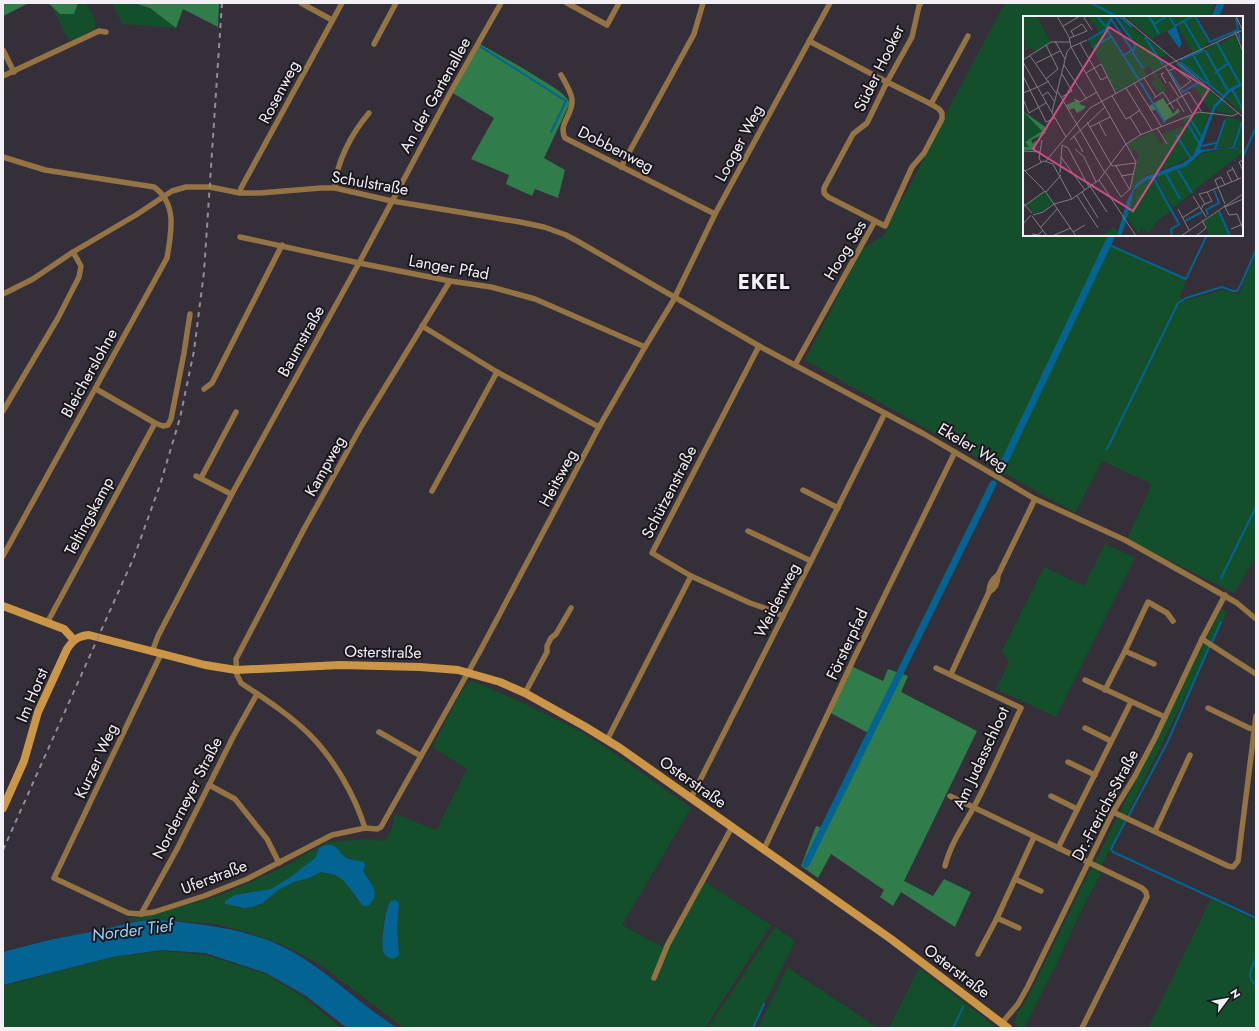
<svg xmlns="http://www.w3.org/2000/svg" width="1259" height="1031" viewBox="0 0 1259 1031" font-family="Jost,sans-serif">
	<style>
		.green { fill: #144f2b; fill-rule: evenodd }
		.forest { fill: #307c4b }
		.water { fill: #036493 }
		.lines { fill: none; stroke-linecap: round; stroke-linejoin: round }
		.stream { stroke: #036493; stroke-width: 2 }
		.canal { stroke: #036493; stroke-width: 7 }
		.street { stroke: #947344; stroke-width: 5.5 }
		.secondary { stroke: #cb9648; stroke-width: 8 }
		.rail { stroke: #928e96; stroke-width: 2; stroke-dasharray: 5 5; stroke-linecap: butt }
		.labels { text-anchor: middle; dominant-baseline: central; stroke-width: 4; stroke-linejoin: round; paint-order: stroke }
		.street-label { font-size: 16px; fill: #f2eff5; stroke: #1b181d }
		.water-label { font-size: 17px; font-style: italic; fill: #96d0f9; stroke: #1b181d }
		.district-label { font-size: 20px; font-weight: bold; letter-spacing: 1px; fill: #f2eff5; stroke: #1b181d }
		.inset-river { fill: none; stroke: #036493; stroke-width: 2 }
		.inset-road { fill: none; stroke: #807c84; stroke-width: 1 }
		.view { fill: #ce4e82; fill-opacity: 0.15; stroke: #ce4e82; stroke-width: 2 }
		.inset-edge { fill: none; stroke: #f2eff5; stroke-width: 2 }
	</style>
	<rect width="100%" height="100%" fill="#342f38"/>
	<g class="green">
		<path d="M78 3H85C91 11 97 19 95 29L72 40 68 39 52 7 60 14H74Z"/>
		<path d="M112 3H134L150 8 176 28 122 24Z"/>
		<path d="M1005 3H1215L1209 17H1024V235H1109L1107 239V245L1186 279 1180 297 1184 301 1222 290 1239 294 1256 254V557L1234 593 1127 539 1152 484 1102 461 1075 513 805 360 862 249 885 234 896 209 911 184 954 98Z"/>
		<path d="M1105 544 1135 558 1056 717 996 689 1009 663 1002 651 1044 567 1084 586Z"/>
		<path d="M1221 609 1227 612 1098 873 1101 874 1082 909 1057 963 1024 1028H1020L1015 1023 1017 1013 1026 1001 1090 870H1091Z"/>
		<path d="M470 680 519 701 581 732 614 753 691 808 622 925 662 947 705 882 771 925 705 1028H404L318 963 283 945 250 933 215 924 153 919 128 922 129 918 157 913 218 896 282 868 327 842 369 839 385 841 392 828 395 814 436 830 467 769 432 747 461 692ZM319 848C335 853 351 857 365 866L363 871 372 884 375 896 359 902 344 881 335 875 321 872 309 878 294 882 278 890 263 903 244 908 231 906 259 891 271 889 289 878 315 858ZM391 901 399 909 397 927 399 950 382 949C382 939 383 908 391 901Z"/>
		<path d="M1211 899 1256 921V975L1255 986 1256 987V1019L1254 1028H1148Z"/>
		<path d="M775 927 795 941 753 1028H708Z"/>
		<path d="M162 951 206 955 266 974 305 998 341 1028H3V986L112 957Z"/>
		<path d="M787 967 878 1028H758Z"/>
		<path d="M919 968 978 1013 996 1028H889Z"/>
	</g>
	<g class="forest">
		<path d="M3 3H29L3 16Z"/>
		<path d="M48 3H78L74 14H60Z"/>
		<path d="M134 3H219L218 27 183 9 176 28 150 8Z"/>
		<path d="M480 44C499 55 518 65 537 77 548 84 563 91 570 103L544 158 565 170 558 198 535 189 532 196 506 184 509 175 471 159 494 118 451 92Z"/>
		<path d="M851 666 883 681 888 669 908 676 901 692 977 731 904 881 933 896 944 879 971 892 955 927 901 892 893 906 880 897 884 890 831 854 818 878 801 866 816 826 824 829 870 734 829 712Z"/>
	</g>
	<g class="water">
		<path d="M325 845C341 844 337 853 347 858 352 861 359 860 364 862L365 866 363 871C371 884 382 893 368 906H363L344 881 335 875 321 872 309 878 294 882 278 890 263 903 252 907 244 908 225 904V901L235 895 271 889 289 878 315 858 319 848Z"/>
		<path d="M396 900 399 904 397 927 399 954C395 962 385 958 383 951 381 943 385 906 391 901Z"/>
		<path d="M153 919C197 924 242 927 283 947 306 958 326 974 346 990 362 1003 379 1016 397 1028H347L306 996 266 973 205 953 162 950 112 957 3 985V952L49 940 101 930 129 923Z"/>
	</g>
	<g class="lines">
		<g class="stream">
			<path d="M1091 3 1118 17"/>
			<path d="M481 47 566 101 551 132"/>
			<path d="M1242 159 1256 127"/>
			<path d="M1107 244 1186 279 1207 235"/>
			<path d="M1107 449 1178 303 1186 298 1222 287 1233 291H1237L1241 284 1256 250"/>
			<path d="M1221 578 1256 507"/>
			<path d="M1212 642 1221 622"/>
			<path d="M1128 817 1167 743 1210 645"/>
			<path d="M1125 822 1111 849 1113 852 1256 918"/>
			<path d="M1256 959C1252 966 1245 979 1256 984"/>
			<path d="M753 1028 764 1004"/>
			<path d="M953 1028 963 1007"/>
		</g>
		<g class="canal">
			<path d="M1215 17 1221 3"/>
			<path d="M999 473 1112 235"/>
			<path d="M806 864 993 484"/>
		</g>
		<g class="street">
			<path d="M301 3 332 20"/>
			<path d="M567 3 607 25 619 3"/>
			<path d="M809 41 887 82 931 104 939 109 942 113V119L924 153 912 167 885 226 828 197 824 193V188L853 134 867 123 887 82 912 37 919 6 921 3"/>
			<path d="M374 44 396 3"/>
			<path d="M3 50 14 72"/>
			<path d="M561 75C565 82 573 95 572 102 572 116 558 124 565 138L715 214"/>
			<path d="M3 76 99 31 106 32"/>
			<path d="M931 104 968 36"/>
			<path d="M3 157 45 170 154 187C178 204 171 233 167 258L3 556"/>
			<path d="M621 167 694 34 703 3"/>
			<path d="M335 188C336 162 352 133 369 113"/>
			<path d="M240 193 241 188 342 3"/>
			<path d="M240 237 359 263 450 281 491 287 535 299 645 347"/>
			<path d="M3 294 33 279 73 252 136 215 172 191 186 187H210L240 193H260L321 188H335L392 201 520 222 544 227 566 235 579 242 759 346 924 434 1035 499 1125 540 1200 582 1237 603 1256 619"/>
			<path d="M422 326 497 372 599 427"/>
			<path d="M795 365 875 221"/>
			<path d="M96 389 155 423"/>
			<path d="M204 389 212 383 282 245"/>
			<path d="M3 411 58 318 79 277 81 266 73 252"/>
			<path d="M196 476 231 494"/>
			<path d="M201 478 236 412"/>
			<path d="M803 490 838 508"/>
			<path d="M432 491 497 372"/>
			<path d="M748 531 811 561"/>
			<path d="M691 576 750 603 767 609 783 616"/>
			<path d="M989 592C996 588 998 582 998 575L1035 499"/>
			<path d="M47 623 155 423 163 426 168 425 171 419 184 353 190 314"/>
			<path d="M1202 639 1256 674"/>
			<path d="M1125 651 1154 664"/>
			<path d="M152 652 158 636 233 492 359 263 450 93 501 3"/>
			<path d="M161 654 54 878 128 913 141 914 154 912 204 896 247 879 332 835 365 828 377 829 381 827 479 653 599 427 645 347 673 301 715 214 830 3"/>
			<path d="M936 668 1021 708C1007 737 994 768 979 797 968 820 951 841 945 866"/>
			<path d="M951 674 989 592C989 584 992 579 998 575"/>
			<path d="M1085 680 1165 717"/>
			<path d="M1105 690 1125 651 1148 602 1167 613 1173 621"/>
			<path d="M525 693 547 652V646L551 638 556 634 571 608"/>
			<path d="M1208 708 1249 728 1254 729"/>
			<path d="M1085 728 1111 741"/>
			<path d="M379 732 421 756"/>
			<path d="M607 740 691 576 652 553 759 346"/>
			<path d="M1068 762 1095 775"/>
			<path d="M209 785 235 799 267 839 279 863"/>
			<path d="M950 796 1142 888 1146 892 1147 897 1082 1028"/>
			<path d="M1051 796 1077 809"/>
			<path d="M691 798 811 561 885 413"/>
			<path d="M1113 812 1228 866 1233 867 1238 861 1256 716"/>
			<path d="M365 828C355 796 334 759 310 735 290 715 265 699 241 683L237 675 236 659 304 529 362 425 450 281"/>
			<path d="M1155 831 1190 755"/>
			<path d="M1058 848 1131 702"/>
			<path d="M764 849 856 654 955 452"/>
			<path d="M1015 879 1041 891"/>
			<path d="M141 914 177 849 233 737 257 694"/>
			<path d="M997 918 1019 928"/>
			<path d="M978 954 997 918 1034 837"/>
			<path d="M654 978 668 944 732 827"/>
			<path d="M1002 1023 1018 1004 1027 988 1113 812 1135 776 1155 738 1202 639 1225 595"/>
		</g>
		<g class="secondary">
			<path d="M3 606 64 629 74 640"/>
			<path d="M3 808 24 761 38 712 67 649C73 640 78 636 89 635L205 665 236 670 340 665 420 667 458 670 500 682 525 693 584 726 620 748 891 939 1008 1028"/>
		</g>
		<path class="rail" d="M3 850 134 557 160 485 180 418 194 351 204 272 222 3"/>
	</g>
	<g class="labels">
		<g class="street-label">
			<text transform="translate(879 68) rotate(-64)">Süder Hooker</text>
			<text transform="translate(279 92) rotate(-62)">Rosenweg</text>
			<text transform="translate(435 95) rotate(-61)">An der Gartenallee</text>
			<text transform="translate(739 143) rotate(-62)">Looger Weg</text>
			<text transform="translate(616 149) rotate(27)">Dobbenweg</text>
			<text transform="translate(370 183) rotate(10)">Schulstraße</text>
			<text transform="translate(845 250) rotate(-59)">Hoog Ses</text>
			<text transform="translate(449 267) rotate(10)">Langer Pfad</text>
			<text transform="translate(301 341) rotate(-61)">Baumstraße</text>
			<text transform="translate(89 373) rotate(-61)">Bleicherslohne</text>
			<text transform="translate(973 447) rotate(31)">Ekeler Weg</text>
			<text transform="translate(325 466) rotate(-61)">Kampweg</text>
			<text transform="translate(558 478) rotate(-62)">Heitsweg</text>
			<text transform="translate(669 492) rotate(-63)">Schützenstraße</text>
			<text transform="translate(89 516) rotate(-62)">Teltingskamp</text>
			<text transform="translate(777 600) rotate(-63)">Weidenweg</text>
			<text transform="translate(847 644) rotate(-65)">Försterpfad</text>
			<text transform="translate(383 652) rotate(1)">Osterstraße</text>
			<text transform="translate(32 695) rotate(-67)">Im Horst</text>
			<text transform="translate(981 758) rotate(-65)">Am Judasschloot</text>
			<text transform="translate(96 761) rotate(-65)">Kurzer Weg</text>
			<text transform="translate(693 782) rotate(35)">Osterstraße</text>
			<text transform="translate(187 798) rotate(-63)">Norderneyer Straße</text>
			<text transform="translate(1105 805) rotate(-62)">Dr.-Frerichs-Straße</text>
			<text transform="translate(214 877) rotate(-21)">Uferstraße</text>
			<text transform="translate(957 971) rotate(37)">Osterstraße</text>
		</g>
		<g class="water-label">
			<text transform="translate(132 930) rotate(-7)">Norder Tief</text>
		</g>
		<g class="district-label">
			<text x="764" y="282">EKEL</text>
		</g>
	</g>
	<g transform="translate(1023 16)">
		<rect width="220" height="220" fill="#342f38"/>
		<path d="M0 0H14L27 26 12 36 8 31 2 35ZM90 0 82 13 100 40 109 34 111 36 113 30 93 0 144 38 138 42 142 49 130 56 126 50 121 54 124 59 93 76 65 24 76 18 71 6 66 9 68 5 65 1ZM102 0H147L152 10 129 23ZM148 0H171L186 27 170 37ZM211 19 220 38V65L199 79 157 45 181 35 195 25 197 29ZM132 56 143 74 137 78 128 66 132 63 129 58ZM176 66 196 83 188 95 170 70ZM220 69V99L202 82ZM199 85 212 96 211 98 192 95ZM0 96 25 113 7 124 11 134 0 133ZM177 96 186 97 170 140 159 127 167 141 165 143 122 160 106 176 114 146 113 144 116 141 113 134 108 136 104 128 130 115 137 128 141 126 138 118 163 109 159 102ZM203 100 218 105 209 130 192 132ZM220 105V132L211 131ZM204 132 220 134V136L169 176 155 153 174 142 181 154 175 142 177 138ZM154 153 168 177 150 192 131 161ZM131 162 149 193 134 205 125 218 123 215H119L120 210 115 218 103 199 112 174 120 166ZM21 175 29 186 22 194 10 197 4 188ZM195 195 206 220H186L180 205ZM98 210 94 220H80L90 211 94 215Z" fill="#144f2b"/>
		<path d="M140 82 150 98 155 92 157 96 143 104 142 107 134 93 129 95 126 90ZM54 84 58 89 63 90 61 93 54 97 51 92 46 94 43 89ZM0 95 25 113 22 115 23 117 8 124 10 128 12 125 15 126 12 128 11 134H0V131H6L2 126 19 115Z" fill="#307c4b"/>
		<path d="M153 10 159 28 156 32 144 15ZM220 66V69L206 77 192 93 177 134 210 131 219 133 203 132 179 136 163 150 120 166 111 174 101 212 98 220H94L104 185 113 168 122 161 160 147 170 140 191 89 206 73Z" fill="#036493"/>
		<path class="inset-river" d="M74 0 82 10M90 0 83 12 116 64M92 0 112 29 110 37 120 52M96 0 109 11M126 0 136 18M146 0 152 10 170 0M172 0 187 26 215 14M213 2 217 25M88 3 109 34 100 40M161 5 178 34M131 8 144 0M122 21 140 49M65 24 83 13M194 27 217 68M70 31 88 21M182 34 205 75M170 39 185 65 184 67 200 80M157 44 181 34M157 46 183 67M154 48 173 64M147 56 157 72M192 57 204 48M117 66 142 107M209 73 220 94M158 74 160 76 176 66M166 101 179 122M164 107 176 127M153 119 168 142M179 130 193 127M210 132 219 106M192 133 202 104M155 154 169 177M143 158 157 183M130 161 156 208M196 195 207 220M185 199 183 194 196 187 191 174M162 205 179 196M149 220 148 213 157 208"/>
		<path class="inset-road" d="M34 0 46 21 48 31 113 146 107 173 98 181 83 157M60 0 69 14M99 0 220 101M213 0 219 13M40 10 57 0M212 16 220 36M47 22 64 15 59 8 48 15 51 20M32 25 42 43M57 27 78 64 84 61M23 29 35 53 23 63M48 31 64 24M7 40 33 77M0 44 28 26H47M0 46 43 121M13 47 37 35M41 49 63 82M142 50 169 97M145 55 152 52 168 65 156 74M63 57 78 48 93 78M141 57 138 58 143 67M0 60 23 106 32 102M121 62 133 81M146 66 156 81M111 67 138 110M15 71 26 65M103 72 129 114M34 74 82 157M0 77 15 71M19 80 25 76 31 85M89 80 103 103 107 101 118 119M39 81 49 75 39 58M131 82 140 76 151 93M0 83 6 97 23 87M51 83 57 86 74 76M153 83 161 96M144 89 166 76 178 95M29 96 44 36 48 31M107 101 117 94M64 106 89 150M76 107 83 120M67 111 87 101M134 112 144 128M51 120 60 136M47 124 82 91M39 129 45 132 66 171M52 133 61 141 73 166M0 135 17 136M38 141 62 174M220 144 216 146 220 155M23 145 67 92 142 50 220 14M18 146 16 142 19 124M89 150 112 147M93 150 107 174M209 151 215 163M1 154 21 174M2 155 21 145 30 148 49 183M37 157 39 129M98 160 110 158M76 164 113 220M209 166 204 156 210 153M202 169 198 161 192 164 202 188M67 170 84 196M23 176 38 159M59 176 75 202M54 180 75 212M170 180 183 201M0 187 9 197M182 188 176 178 184 176M201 189 206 199 214 198 220 213M0 191 22 175 53 220M202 191 220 183M155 193 166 214M178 194 180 189 189 185 184 176 218 162M10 199 20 196 31 188 49 183 76 164 102 129 117 119 176 96 209 100 216 97M9 200 24 220M159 202 176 191M0 208 8 199M18 211 34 193M208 213 220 208M50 216 62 209M9 218 15 219 20 214M29 220 48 212M158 220 220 178M173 220 183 212 179 204"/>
		<path class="view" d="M86 11 186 73 110 195 10 133Z"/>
		<rect width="220" height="220" class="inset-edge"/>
	</g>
	<rect width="1259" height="1031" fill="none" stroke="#f2eff5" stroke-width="8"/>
	<g transform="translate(1227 999) rotate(58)" stroke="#1b181d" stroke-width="3" paint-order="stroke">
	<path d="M0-3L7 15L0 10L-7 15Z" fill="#f2eff5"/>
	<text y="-6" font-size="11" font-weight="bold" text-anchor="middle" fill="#f2eff5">N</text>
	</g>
</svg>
